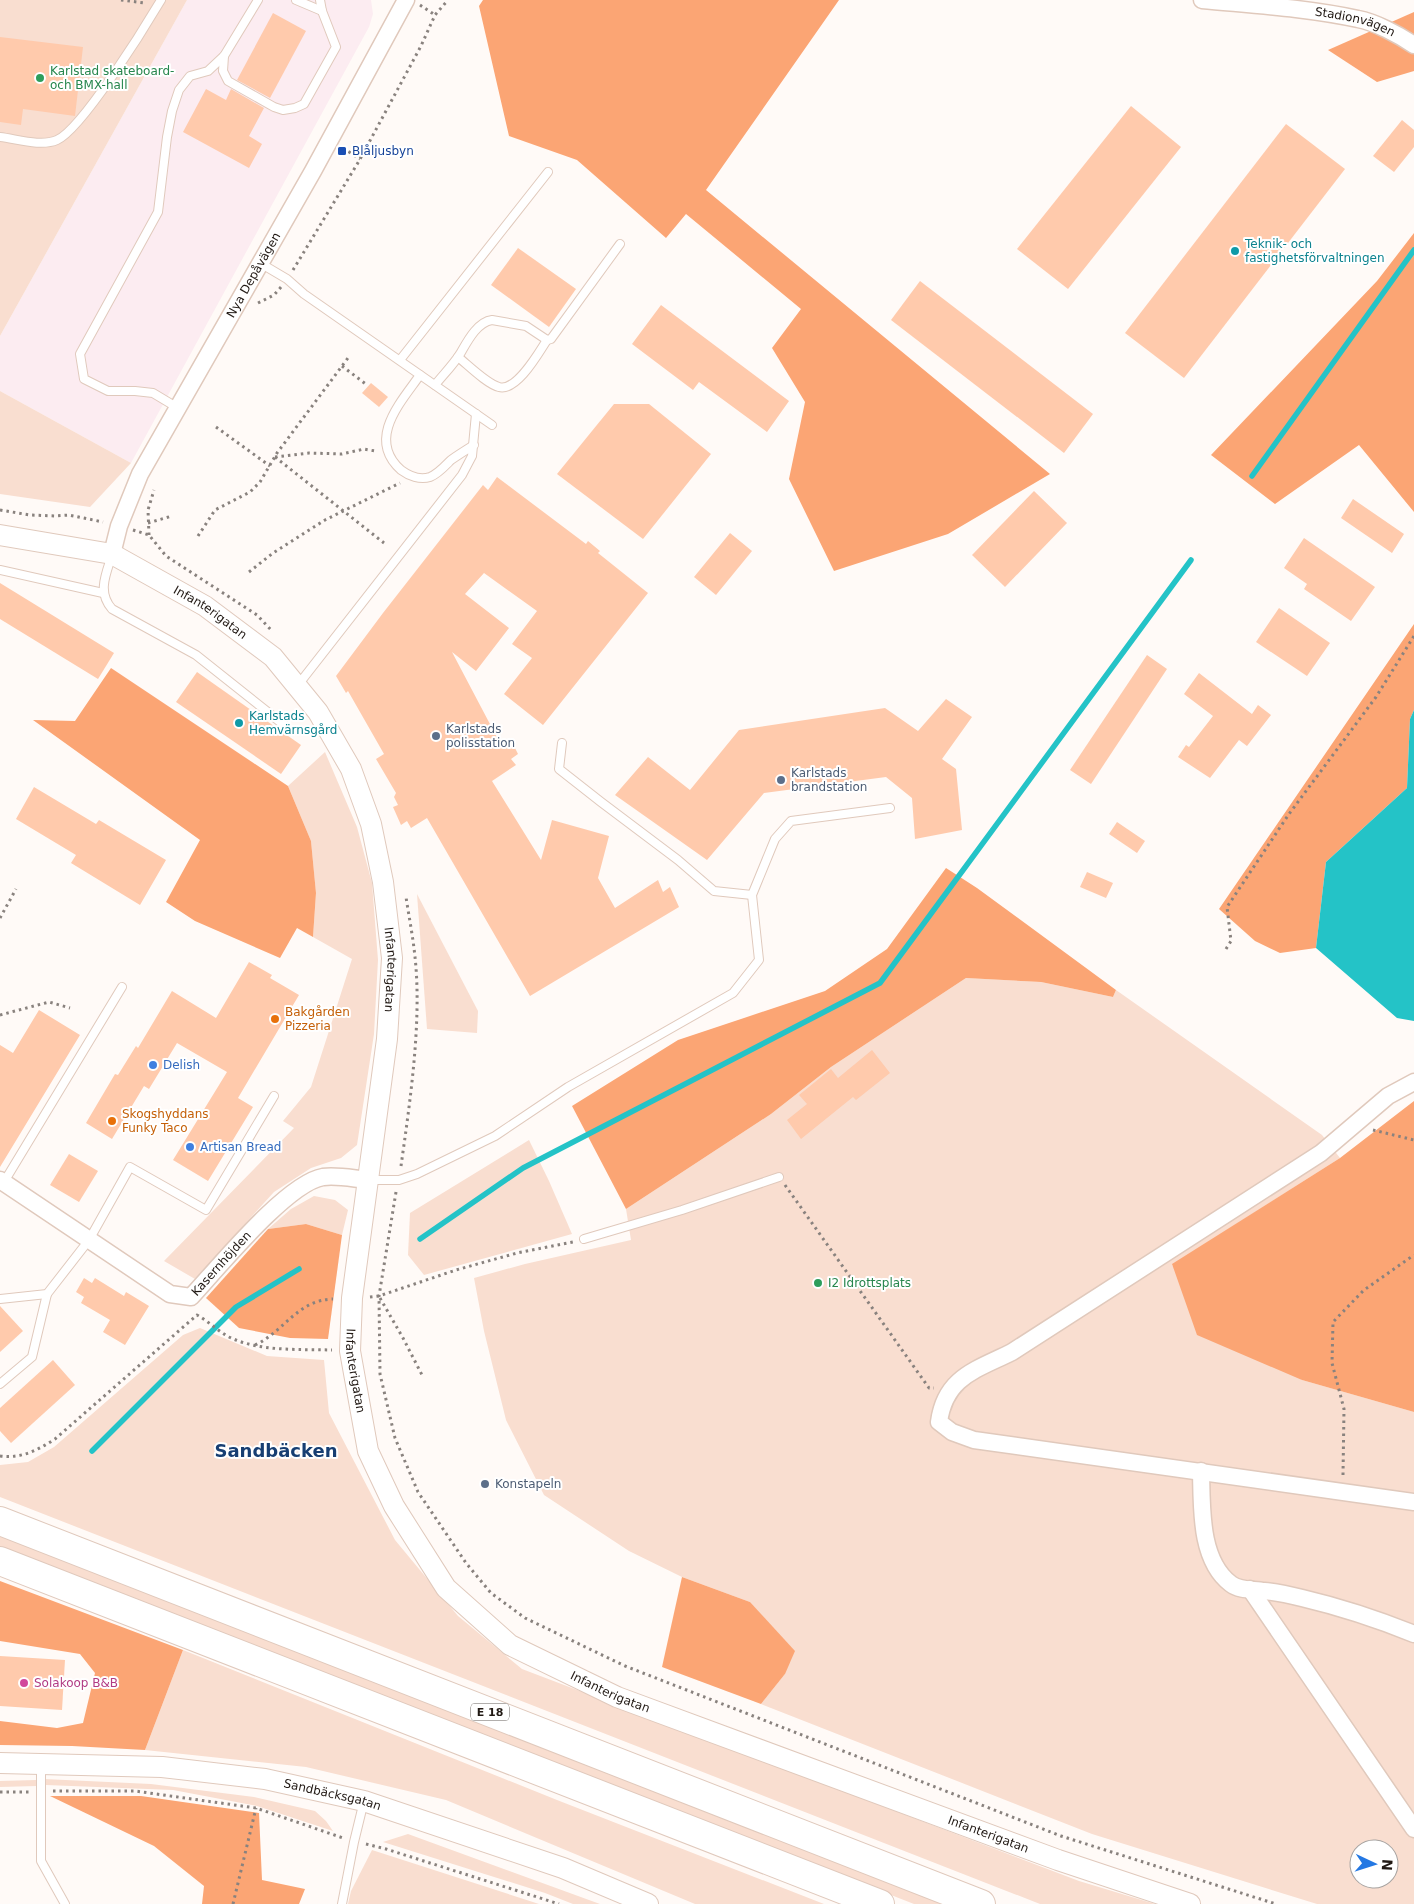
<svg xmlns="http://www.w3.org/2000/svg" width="1414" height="1904" viewBox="0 0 1414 1904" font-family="'DejaVu Sans',sans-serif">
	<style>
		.industrial { fill: #fcecf1 }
		.green { fill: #f9ded0; fill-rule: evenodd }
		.forest { fill: #fba574 }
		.water { fill: #24c3c7 }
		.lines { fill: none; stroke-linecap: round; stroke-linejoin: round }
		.stream { stroke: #24c3c7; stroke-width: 5.5 }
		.building { fill: #ffcaac }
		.service-casing { stroke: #e0c9bc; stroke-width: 10 }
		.minor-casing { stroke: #e0c9bc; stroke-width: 19 }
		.tertiary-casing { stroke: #e0c9bc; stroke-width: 22 }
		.motorway-casing { stroke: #e0c9bc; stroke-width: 30 }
		.path { stroke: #89827e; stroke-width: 3; stroke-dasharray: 2.5 4; stroke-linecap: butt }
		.service { stroke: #fff; stroke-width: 8 }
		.minor { stroke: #fff; stroke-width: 16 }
		.tertiary { stroke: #fff; stroke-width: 20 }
		.motorway { stroke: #fff; stroke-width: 28 }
		.leisure-dot { fill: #2e9e5b; stroke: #fff; stroke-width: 2 }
		.transit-dot { fill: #1a4fb4; stroke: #fff; stroke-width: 2 }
		.culture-dot { fill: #0f9aa8; stroke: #fff; stroke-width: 2 }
		.service-dot { fill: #5c6f8a; stroke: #fff; stroke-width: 2 }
		.food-dot { fill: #e8710a; stroke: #fff; stroke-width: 2 }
		.shop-dot { fill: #3f7fe0; stroke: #fff; stroke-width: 2 }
		.hotel-dot { fill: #d1479c; stroke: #fff; stroke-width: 2 }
		.labels { text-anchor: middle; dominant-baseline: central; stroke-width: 4; stroke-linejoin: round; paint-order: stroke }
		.shield { fill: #fff; stroke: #645e5a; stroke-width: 1 }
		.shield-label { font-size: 11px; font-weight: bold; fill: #211914 }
		.street-label { font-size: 12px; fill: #211914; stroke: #fff }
		.leisure-label { font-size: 12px; fill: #27864d; stroke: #fff; text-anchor: start }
		.transit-label { font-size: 12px; fill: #164399; stroke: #fff; text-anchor: start }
		.culture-label { font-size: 12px; fill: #0d838f; stroke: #fff; text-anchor: start }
		.service-label { font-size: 12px; fill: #4e5e75; stroke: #fff; text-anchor: start }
		.food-label { font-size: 12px; fill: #c56008; stroke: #fff; text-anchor: start }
		.shop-label { font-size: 12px; fill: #366cbe; stroke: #fff; text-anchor: start }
		.hotel-label { font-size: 12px; fill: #b23c85; stroke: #fff; text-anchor: start }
		.district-label { font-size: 18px; font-weight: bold; fill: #173e72; stroke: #fff }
	</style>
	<rect width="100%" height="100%" fill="#fffaf7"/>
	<path class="industrial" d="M187 0H371L373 14 369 27 131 463 0 391V336Z"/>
	<g class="green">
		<path d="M0 0H187L0 336Z"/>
		<path d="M0 391 131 463 90 507 0 494Z"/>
		<path d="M325 752 357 827 372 883 378 960 374 1034 357 1145 341 1158 311 1168 274 1192 195 1279 164 1261 294 1128 283 1121 311 1087 352 959 313 937 316 893 311 841 288 786Z"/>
		<path d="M417 894 478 1011 477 1033 427 1029Z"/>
		<path d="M966 978 1041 982 1113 997 1116 990 1322 1135 1340 1158 1172 1265 1302 1380 1414 1412V1904H1317L1092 1834 761 1704 785 1674 750 1602 682 1577 629 1551 544 1495 506 1420 484 1331 474 1278 525 1264 631 1240 626 1209 771 1114 831 1067ZM1359 1849H1389V1879H1359Z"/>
		<path d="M529 1140 549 1181 572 1234 424 1275 408 1255 410 1213Z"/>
		<path d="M314 1196 335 1200 348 1210 342 1235 306 1224 268 1229 291 1209Z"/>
		<path d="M200 1328 267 1356 324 1360 329 1413 395 1540 458 1616 522 1669 1079 1881 1155 1904H1040L0 1497V1465L28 1462 54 1447 183 1335Z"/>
		<path d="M0 1536C315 1659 631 1780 946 1904H914L651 1801 0 1550Z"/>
		<path d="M183 1650 557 1800 824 1904H695L446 1800 306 1767 145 1750Z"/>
		<path d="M44 1779 151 1784 254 1797 315 1811 326 1821 333 1831 257 1806 173 1790 46 1785Z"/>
		<path d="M36 1780 37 1786 0 1787V1781Z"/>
		<path d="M408 1834 600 1904H573L545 1893 383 1842Z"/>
		<path d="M372 1850 539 1904H348L351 1891Z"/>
	</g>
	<g class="forest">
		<path d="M483 0H839L706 190 1050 474 948 534 834 571 789 479 805 402 772 348 801 309 686 214 666 238 577 160 509 136 479 6Z"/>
		<path d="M1414 12V71L1377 82 1328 50Z"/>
		<path d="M1414 233V512L1359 445 1275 504 1211 455 1377 281Z"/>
		<path d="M1414 624V710L1410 719 1407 788 1326 862 1316 948 1280 953 1255 941 1219 909Z"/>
		<path d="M111 668 288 786 311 841 316 893 313 937 297 928 280 958 195 921 166 902 200 840 33 720 75 721Z"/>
		<path d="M946 868 977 888 1116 990 1113 997 1041 982 966 978 831 1067 771 1114 626 1209 572 1106 678 1040 825 991 887 949Z"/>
		<path d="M1414 1101V1412L1302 1380 1197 1335 1172 1264 1340 1158Z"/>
		<path d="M306 1224 342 1235 328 1339 290 1338 239 1328 206 1298 268 1229Z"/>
		<path d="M682 1577 750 1602 795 1651 785 1674 761 1704 662 1667Z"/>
		<path d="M0 1581 183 1650 145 1750 72 1746 0 1745V1721L57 1728 83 1723 95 1673 80 1654 0 1641Z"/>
		<path d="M50 1796H141L259 1813 262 1880 305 1889 299 1904H202L204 1886 154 1846Z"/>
	</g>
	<path class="water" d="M1414 710V1021L1397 1018 1316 948 1326 862 1407 788 1410 719Z"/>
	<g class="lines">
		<g class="stream">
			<path d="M1252 476 1414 250"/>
			<path d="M420 1239 523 1168 880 983 1191 560"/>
			<path d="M92 1451 236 1307 299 1269"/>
		</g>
	</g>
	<g class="building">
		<path d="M273 13 306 31 270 98 237 80Z"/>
		<path d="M0 37 83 47 75 116 23 109 21 125 0 122Z"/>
		<path d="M206 89 226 100 231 89 264 108 249 136 262 144 249 168 183 132Z"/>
		<path d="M1131 106 1181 147 1068 289 1017 249Z"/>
		<path d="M1402 120 1414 130V147L1394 172 1373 156Z"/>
		<path d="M1286 124 1345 169 1184 378 1125 333Z"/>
		<path d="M518 248 576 289 549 327 491 285Z"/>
		<path d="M920 281 1093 414 1064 453 891 320Z"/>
		<path d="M661 305 789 401 767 432 699 382 693 390 632 344Z"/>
		<path d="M371 383 388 397 379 407 362 393Z"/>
		<path d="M614 404H649L711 454 643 539 557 474Z"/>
		<path d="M497 477 586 544 588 541 600 551 598 553 648 593 543 725 504 694 532 658 512 644 537 611 484 573 465 594 509 628 476 671 452 652 501 745 510 738 518 754 511 759 516 765 492 781 541 860 552 820 609 836 598 878 615 908 658 880 663 892 670 887 679 907 530 996 427 818 411 828 407 821 401 825 393 807 398 805 394 797 396 793 376 759 384 754 348 691 346 693 336 676 383 613 483 485 488 490Z"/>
		<path d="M1034 491 1067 523 1005 587 972 555Z"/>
		<path d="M1353 499 1404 534 1392 553 1341 518Z"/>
		<path d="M730 533 752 551 716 595 694 577Z"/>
		<path d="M1304 538 1375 587 1351 621 1304 589 1307 584 1284 568Z"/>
		<path d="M0 583 114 653 98 679 0 619Z"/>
		<path d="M1279 608 1330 643 1307 676 1256 642Z"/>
		<path d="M1147 655 1167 669 1091 784 1070 770Z"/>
		<path d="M197 672 301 745 281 774 176 702Z"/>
		<path d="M1199 673 1252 714 1258 705 1271 715 1247 746 1239 740 1210 778 1178 757 1186 745 1189 747 1213 716 1184 694Z"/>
		<path d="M946 699 972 717 942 759 956 769 962 830 915 839 912 798 886 777 764 793 707 860 615 795 648 757 690 790 739 730 885 708 918 731Z"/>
		<path d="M34 787 96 824 99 820 166 860 140 905 71 863 76 855 16 819Z"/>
		<path d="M1117 822 1145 841 1137 853 1109 834Z"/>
		<path d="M1087 872 1113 883 1106 898 1080 887Z"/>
		<path d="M249 962 272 975 270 978 299 995 238 1098 253 1107 208 1181 173 1160 227 1072 177 1043 149 1089 144 1086 112 1139 86 1123 115 1074 118 1075 136 1046 138 1048 172 991 216 1018Z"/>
		<path d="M39 1010 80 1035 0 1167V1045L13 1053Z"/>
		<path d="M872 1050 890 1073 856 1100 853 1097 801 1139 787 1120 807 1104 799 1095 831 1069 838 1078Z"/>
		<path d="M69 1154 98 1171 79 1202 50 1185Z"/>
		<path d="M84 1278 92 1283 95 1278 124 1296 126 1292 149 1306 125 1345 103 1332 110 1320 81 1303 84 1297 76 1292Z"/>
		<path d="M0 1306 23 1331 0 1352Z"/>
		<path d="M53 1360 75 1385 11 1443 0 1431V1408Z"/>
		<path d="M0 1656 65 1660 62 1710 0 1706Z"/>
	</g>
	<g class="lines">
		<defs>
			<g id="service">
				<path d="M296 0 322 11"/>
				<path d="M224 56 223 71 228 81 274 107 283 110 295 108 304 104 336 47 322 11 320 0"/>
				<path d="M0 137C17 139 41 147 57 140 82 129 145 27 161 0"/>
				<path d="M260 263 287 279 304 294 492 425"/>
				<path d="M458 357C468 365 487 384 499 387 517 392 539 352 547 340"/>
				<path d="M400 360 548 172"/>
				<path d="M420 375C401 402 366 439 401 470 409 476 420 480 430 477 438 474 445 466 451 460 458 455 466 450 474 445"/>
				<path d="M435 385C443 375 453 365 460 354 467 342 477 322 492 320L526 326 547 340 551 339 620 244"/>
				<path d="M178 408 153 393 135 391H108L84 379 80 354 158 212 167 137 172 111 179 90 190 76 208 71 224 56 258 0"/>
				<path d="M112 555C106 574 97 592 112 609L196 655 284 725"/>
				<path d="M0 570 103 593"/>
				<path d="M298 685 462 475 472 456 476 414"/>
				<path d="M562 743 559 769 601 802 678 860 714 891 752 895"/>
				<path d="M369 1180H399L417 1174 495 1136 568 1087 733 993 759 960 752 895 775 839 791 821 890 808"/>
				<path d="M4 1182 122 987"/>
				<path d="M584 1239 682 1210 779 1177"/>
				<path d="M0 1299 47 1294 89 1240 130 1167 206 1210 274 1096"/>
				<path d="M0 1384 32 1357 47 1294"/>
				<path d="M41 1764V1861L65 1904"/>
				<path d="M342 1904 354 1842 364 1801"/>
			</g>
			<g id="minor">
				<path id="s1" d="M1202 0C1254 5 1307 8 1358 19 1375 22 1399 35 1414 45"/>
				<path id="s2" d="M112 554 119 526 140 474 313 171 406 0"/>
				<path d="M1414 1082 1388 1096 1321 1153 1012 1352C976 1370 945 1377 939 1422L952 1432 974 1440 1414 1502"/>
				<path id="s3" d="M0 1180 170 1294 191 1297C218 1268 287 1183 323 1177 338 1175 355 1179 369 1180"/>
				<path d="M1201 1471C1202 1506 1199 1560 1231 1584 1240 1591 1254 1589 1264 1591 1277 1592 1290 1595 1302 1598 1340 1607 1377 1619 1414 1634"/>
				<path d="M1250 1589 1414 1829"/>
			</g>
			<g id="tertiary">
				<path id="s4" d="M0 535 112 554 205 606 273 657 318 712 351 769 371 824 383 882 392 958 387 1039 352 1298 350 1351 368 1451 394 1506 446 1588 510 1645 617 1697 1058 1860 1190 1904"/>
				<path id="s5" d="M0 1763 162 1767 265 1779 364 1801 563 1868 648 1904"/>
			</g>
			<g id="motorway">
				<path d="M0 1521 981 1904"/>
				<path d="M0 1561 880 1904"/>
			</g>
		</defs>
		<use href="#service" class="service-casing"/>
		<use href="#minor" class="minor-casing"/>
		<use href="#tertiary" class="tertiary-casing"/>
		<use href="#motorway" class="motorway-casing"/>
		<g class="path">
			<path d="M121 0 145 3"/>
			<path d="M420 5 435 15"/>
			<path d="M343 148 360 159"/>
			<path d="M293 270 359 161 421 46 435 15 448 0"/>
			<path d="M258 303 274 295 281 287"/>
			<path d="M342 366 367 385"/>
			<path d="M216 427 270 466"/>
			<path d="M275 457 384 543"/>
			<path d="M275 457 309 453 342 454 364 449 375 451"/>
			<path d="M0 510 30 515 55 516 69 515 103 522"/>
			<path d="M148 523 172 516"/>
			<path d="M133 530 149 535 166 556 257 615 272 631"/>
			<path d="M149 535 148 510 154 490"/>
			<path d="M198 536 215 510 250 492 260 482 277 453 348 358"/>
			<path d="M249 572 273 553 325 520 400 483"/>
			<path d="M0 918 16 889"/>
			<path d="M1226 949 1231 941 1227 907 1289 814 1376 697 1414 636"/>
			<path d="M0 1015 49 1002 70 1008"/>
			<path d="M1373 1130 1414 1140"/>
			<path d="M401 1166C410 1102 422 1021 415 957 413 937 409 917 406 897"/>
			<path d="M785 1185 929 1388H934"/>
			<path d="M396 1192 379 1296 380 1374 395 1438 418 1492 466 1563 491 1593 525 1618 625 1666 1061 1836 1276 1904"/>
			<path d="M370 1297 379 1296 456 1270 517 1253 573 1242"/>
			<path d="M380 1298 403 1338 422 1375"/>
			<path d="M255 1345C285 1331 297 1300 333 1299"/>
			<path d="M0 1456C21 1459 38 1450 55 1439L197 1315C208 1321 218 1331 229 1337 260 1352 299 1349 332 1350"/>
			<path d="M1343 1475 1344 1409 1332 1363 1333 1322 1364 1290 1414 1255"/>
			<path d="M53 1791H135L256 1808 343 1838"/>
			<path d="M0 1792H29"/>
			<path d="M366 1844 386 1849 559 1904"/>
			<path d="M233 1904 256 1808"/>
		</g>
		<use href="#service" class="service"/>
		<use href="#minor" class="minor"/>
		<use href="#tertiary" class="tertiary"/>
		<use href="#motorway" class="motorway"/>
	</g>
	<g class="leisure-dot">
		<circle cx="40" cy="78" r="5"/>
		<circle cx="818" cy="1283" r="5"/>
	</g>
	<rect class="transit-dot" x="337" y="146" width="10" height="10" rx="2.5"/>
	<g class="culture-dot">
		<circle cx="1235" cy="251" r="5"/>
		<circle cx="239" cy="723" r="5"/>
	</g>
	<g class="service-dot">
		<circle cx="436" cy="736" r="5"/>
		<circle cx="781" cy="780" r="5"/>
		<circle cx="485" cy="1484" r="5"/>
	</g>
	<g class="food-dot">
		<circle cx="275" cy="1019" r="5"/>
		<circle cx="112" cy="1121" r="5"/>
	</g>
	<g class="shop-dot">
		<circle cx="153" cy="1065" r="5"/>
		<circle cx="190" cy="1147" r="5"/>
	</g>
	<circle class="hotel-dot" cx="24" cy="1683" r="5"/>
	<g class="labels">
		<rect class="shield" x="471" y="1703.5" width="38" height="17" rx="4"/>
		<g class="shield-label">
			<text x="490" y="1712">E 18</text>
		</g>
		<g class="street-label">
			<text stroke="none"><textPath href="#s1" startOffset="155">Stadionvägen</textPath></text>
			<text stroke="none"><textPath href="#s2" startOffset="314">Nya Depåvägen</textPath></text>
			<text stroke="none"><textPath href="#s4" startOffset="228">Infanterigatan</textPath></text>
			<text stroke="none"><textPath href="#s4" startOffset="648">Infanterigatan</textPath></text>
			<text stroke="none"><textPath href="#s3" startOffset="271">Kasernhöjden</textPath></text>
			<text stroke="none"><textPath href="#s4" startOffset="1052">Infanterigatan</textPath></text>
			<text stroke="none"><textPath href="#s4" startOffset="1488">Infanterigatan</textPath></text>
			<text stroke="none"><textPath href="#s5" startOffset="335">Sandbäcksgatan</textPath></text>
			<text stroke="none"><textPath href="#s4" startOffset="1892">Infanterigatan</textPath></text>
		</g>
		<g class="leisure-label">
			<text x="50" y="71">Karlstad skateboard-<tspan x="50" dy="14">och BMX-hall</tspan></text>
			<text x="828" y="1283">I2 Idrottsplats</text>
		</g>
		<g class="transit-label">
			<text x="352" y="151">Blåljusbyn</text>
		</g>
		<g class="culture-label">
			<text x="1245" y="244">Teknik- och<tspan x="1245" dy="14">fastighetsförvaltningen</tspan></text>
			<text x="249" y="716">Karlstads<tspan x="249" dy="14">Hemvärnsgård</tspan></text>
		</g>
		<g class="service-label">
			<text x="446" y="729">Karlstads<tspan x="446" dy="14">polisstation</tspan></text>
			<text x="791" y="773">Karlstads<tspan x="791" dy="14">brandstation</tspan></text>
			<text x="495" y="1484">Konstapeln</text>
		</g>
		<g class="food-label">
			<text x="285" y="1012">Bakgården<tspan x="285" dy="14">Pizzeria</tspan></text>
			<text x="122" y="1114">Skogshyddans<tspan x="122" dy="14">Funky Taco</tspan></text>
		</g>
		<g class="shop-label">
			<text x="163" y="1065">Delish</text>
			<text x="200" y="1147">Artisan Bread</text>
		</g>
		<g class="hotel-label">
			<text x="34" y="1683">Solakoop B&amp;B</text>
		</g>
		<g class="district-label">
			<text x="276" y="1450">Sandbäcken</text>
		</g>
	</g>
	<g transform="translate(1374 1864) rotate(94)"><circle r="24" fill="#ffffff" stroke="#a6a3a1"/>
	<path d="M0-4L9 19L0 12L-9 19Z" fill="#2478e3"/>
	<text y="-8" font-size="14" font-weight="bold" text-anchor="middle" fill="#211914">N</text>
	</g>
</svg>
